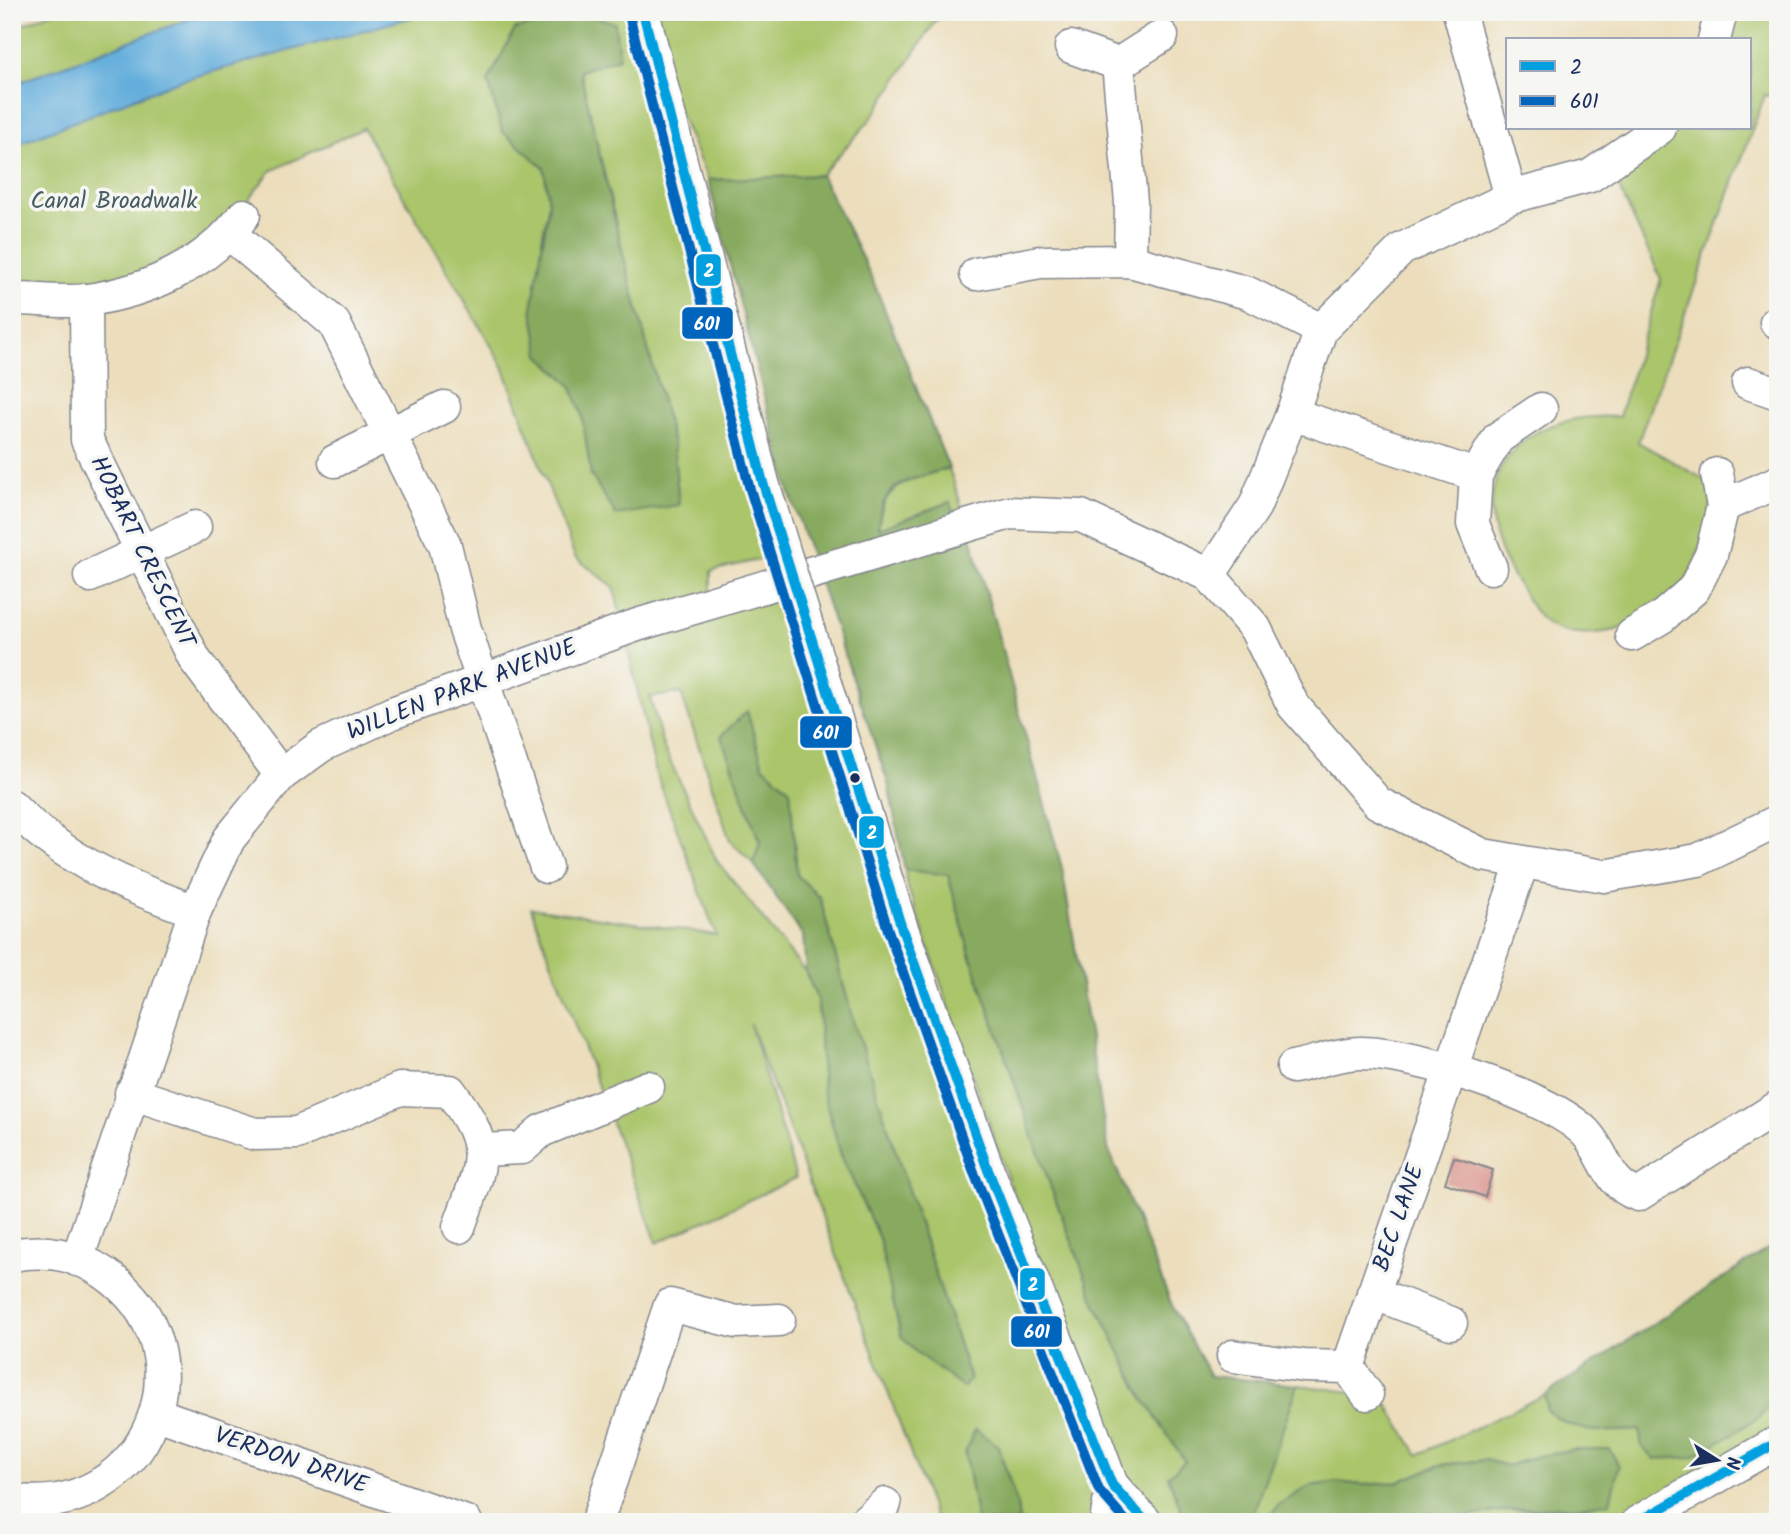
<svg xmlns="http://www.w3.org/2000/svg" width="1790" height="1534" viewBox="0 0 1790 1534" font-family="Kalam,sans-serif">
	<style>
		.green { fill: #aac56b; stroke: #627a64; stroke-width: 2; fill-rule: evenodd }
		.forest { fill: #87aa5f; stroke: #516c5e; stroke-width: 2 }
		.water { fill: #64aedc; stroke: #406e9d; stroke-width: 2 }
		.building { fill: #da968e }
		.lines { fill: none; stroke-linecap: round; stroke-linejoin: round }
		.minor-casing { stroke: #84868d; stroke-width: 35 }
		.minor { stroke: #fff; stroke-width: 32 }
		.minor-bridge-casing { stroke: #84868d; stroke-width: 35; stroke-linecap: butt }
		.minor-bridge { stroke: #fff; stroke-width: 32 }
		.bus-1-casing { stroke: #f6f6f2; stroke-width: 16 }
		.bus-2-casing { stroke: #f6f6f2; stroke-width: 16 }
		.bus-1 { stroke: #03a0e0; stroke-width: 10 }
		.bus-2 { stroke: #0065bd; stroke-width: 10 }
		.bus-dot { fill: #1b2f5e; stroke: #f6f6f2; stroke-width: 2.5 }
		.labels { text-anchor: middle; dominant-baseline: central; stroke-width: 7; stroke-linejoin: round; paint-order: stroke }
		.park-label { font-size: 24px; fill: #465c62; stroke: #f6f6f2 }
		.street-label { font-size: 24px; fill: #1b2f5e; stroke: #f6f6f2 }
		.line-badge { stroke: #f6f6f2; stroke-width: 2.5 }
		.badge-label { font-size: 19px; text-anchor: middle; font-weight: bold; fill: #fff }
	</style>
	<rect width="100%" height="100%" fill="#f6f6f2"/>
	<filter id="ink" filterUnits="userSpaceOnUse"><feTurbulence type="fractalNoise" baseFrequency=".0143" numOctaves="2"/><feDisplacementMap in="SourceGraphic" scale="14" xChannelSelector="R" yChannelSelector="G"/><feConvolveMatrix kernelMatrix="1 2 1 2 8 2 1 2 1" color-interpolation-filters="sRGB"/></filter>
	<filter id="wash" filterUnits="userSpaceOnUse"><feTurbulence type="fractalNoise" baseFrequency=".00686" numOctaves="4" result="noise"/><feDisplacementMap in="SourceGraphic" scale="28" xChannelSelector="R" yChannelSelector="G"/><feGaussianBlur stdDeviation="1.57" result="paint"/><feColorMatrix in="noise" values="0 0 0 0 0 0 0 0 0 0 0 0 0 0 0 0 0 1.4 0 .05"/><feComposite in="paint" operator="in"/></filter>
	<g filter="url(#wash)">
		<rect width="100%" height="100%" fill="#ecdebc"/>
		<g class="green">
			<path d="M53 12H208L12 85V29Z"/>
			<path d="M431 12H972L937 19 871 119 821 175 708 180 654 55 784 554 711 571V603L793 581 1078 1393 1106 1522H1019L1017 1504 998 1446 965 1453 977 1522H931L935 1518 750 1024 796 1178 657 1243 531 908 716 935 656 773 614 587 575 557 502 364 363 128 271 171 249 199 244 215 136 290 12 299V146L178 81ZM516 29 580 70 623 254 673 444 679 505 591 475 582 414 571 385 540 355 542 239 549 203 544 167 502 131 488 81ZM681 693 730 841 753 863 760 843 721 736 747 712 763 766 790 790 797 875 820 898 854 1024 970 1379 963 1387 901 1336 879 1238 841 1155 823 1092 818 1001 806 973 717 861 663 746 650 697Z"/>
			<path d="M1734 12H1778V98L1765 95 1638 442 1705 480C1707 487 1713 498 1711 505 1708 524 1696 565 1686 581 1684 585 1679 588 1675 592 1662 602 1648 618 1633 624 1612 634 1571 638 1550 626 1536 617 1526 597 1518 584 1455 490 1511 409 1619 417L1661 279 1616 181 1670 128H1750V40H1725Z"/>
			<path d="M949 468 969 529 957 527 950 502 878 530C881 482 909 481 949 468Z"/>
			<path d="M905 870 948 875 970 954 1050 1185 1095 1302 1143 1398 1185 1461 1168 1476 1186 1522H1157L1126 1482 1008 1179 906 882Z"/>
			<path d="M1298 1385 1367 1394 1380 1392 1418 1455 1545 1395 1547 1411 1623 1431 1752 1422 1778 1401V1442L1638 1522H1402L1408 1517 1433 1513 1463 1517 1509 1510 1581 1509 1538 1456 1508 1466 1485 1460 1440 1465 1398 1482 1363 1485 1337 1482 1278 1505 1266 1522H1250Z"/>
		</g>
		<g class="forest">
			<path d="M582 13 615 23 619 58 580 71 623 254 673 444 679 505 616 515 591 475 582 414 571 385 540 355 532 308 549 203 544 168 502 131 488 81 515 29Z"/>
			<path d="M821 175 871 276 949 468C909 481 881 480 878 529L950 502 957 527 969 529 1062 868 1108 1148 1173 1308 1210 1376 1298 1385 1250 1522H1186L1168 1476 1185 1461 1143 1398 1095 1302 1050 1185 970 954 948 875 905 870 888 783 788 488 708 180Z"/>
			<path d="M747 711 763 766 790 790 797 875 820 898 854 1024 970 1380 963 1388 916 1352 901 1336 879 1238 841 1155 823 1092 818 1001 806 973 803 936 753 863 760 843 721 736Z"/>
			<path d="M1778 1242V1401L1752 1422 1693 1457 1654 1459 1641 1446 1640 1430C1602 1432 1579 1436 1547 1411L1545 1395Z"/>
			<path d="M975 1429 998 1446 1017 1504 1019 1522H977L965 1453Z"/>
			<path d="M1576 1449H1609L1619 1466 1610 1502C1576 1510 1543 1506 1508 1510 1493 1511 1479 1516 1465 1517 1443 1518 1421 1507 1402 1522H1266L1278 1505 1309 1486 1337 1482 1363 1485 1398 1482 1440 1465 1485 1460 1508 1466 1538 1456Z"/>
		</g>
		<path class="water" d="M208 12H431L178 81 12 146V85Z"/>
		<g id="blocks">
			<path class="building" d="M1454 1157 1493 1170 1485 1197 1445 1183Z"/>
		</g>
	</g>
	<g filter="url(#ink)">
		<use href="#blocks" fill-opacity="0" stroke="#84868d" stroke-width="2"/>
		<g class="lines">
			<defs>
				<g id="minor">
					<path d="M643 12 763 483"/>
					<path d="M1459 12 1511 197"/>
					<path d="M1714 40 1721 12"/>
					<path d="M1071 47 1118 64 1162 36"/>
					<path d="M1118 64 1131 202 1130 261"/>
					<path d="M230 234 334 323 445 545 465 629 546 867"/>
					<path d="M976 274 1040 262 1130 261 1248 293 1321 330"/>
					<path d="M12 299C37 299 64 303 88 300 149 291 207 265 244 215"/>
					<path d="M86 300 87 440 195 660 281 775"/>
					<path d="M1776 322 1778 323"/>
					<path d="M1748 383 1778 393"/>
					<path d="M1292 414 1476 475"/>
					<path d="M335 461 444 407"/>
					<path d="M1723 506 1778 482"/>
					<path d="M1491 568 1473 524 1476 475 1498 438 1541 409"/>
					<path d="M1209 575 1255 506 1292 414 1321 330 1402 249 1511 197 1590 176 1660 128"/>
					<path d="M90 576 195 527"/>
					<path d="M1632 635 1662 617 1694 589 1711 555 1723 506 1717 474"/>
					<path d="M834 713 902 929 988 1170 1078 1393 1112 1485 1146 1522"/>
					<path d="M12 806C64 861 126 886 195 911"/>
					<path d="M1293 1067C1314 1063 1339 1053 1361 1053 1414 1053 1548 1095 1585 1132 1607 1155 1605 1183 1638 1195L1778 1107"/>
					<path d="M131 1093 255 1134 297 1133 400 1089 450 1091C494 1151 482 1162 459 1227"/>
					<path d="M482 1150 522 1148 541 1131 648 1087"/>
					<path d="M12 1255C44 1249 77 1254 104 1273 217 1350 148 1521 12 1500"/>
					<path d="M77 1260 195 911 229 839 281 775 321 746 392 713 637 625 1010 513 1081 516 1209 575 1255 628 1293 705 1378 803 1483 855 1604 876 1698 860 1778 821"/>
					<path d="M1373 1293 1451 1323"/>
					<path d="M1233 1356 1304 1366 1348 1367 1367 1394"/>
					<path d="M1348 1367 1522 864"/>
					<path d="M157 1414 466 1522"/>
					<path d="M597 1522 670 1305 736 1322 779 1320"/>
					<path d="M864 1522 885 1504"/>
					<path d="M1106 1522 1112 1485"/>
					<path d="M1638 1522 1778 1442"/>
				</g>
			</defs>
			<use href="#minor" class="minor-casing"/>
			<use href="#minor" class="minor"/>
			<defs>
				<path id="minor-bridge" d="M763 483 834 713"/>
			</defs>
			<use href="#minor-bridge" class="minor-bridge-casing"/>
			<use href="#minor-bridge" class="minor-bridge"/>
			<defs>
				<g id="bus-1">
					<path d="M643 12 763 483 902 929 988 1170 1112 1485 1146 1522"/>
					<path d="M1638 1522 1778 1442"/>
				</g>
				<path id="bus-2" d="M629 15 749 486 889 933 975 1175 1099 1490 1127 1522"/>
			</defs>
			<use href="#bus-1" class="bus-1-casing"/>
			<use href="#bus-2" class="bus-2-casing"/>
			<use href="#bus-1" class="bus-1"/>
			<use href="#bus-2" class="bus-2"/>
		</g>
	</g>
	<circle class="bus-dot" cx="855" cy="778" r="6"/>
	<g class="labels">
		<g class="park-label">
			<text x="114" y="201">Canal Broadwalk</text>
		</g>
		<g class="street-label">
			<text transform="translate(142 552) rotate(64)">HOBART CRESCENT</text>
			<text transform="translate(462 690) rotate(-21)">WILLEN PARK AVENUE</text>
			<text transform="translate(1399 1218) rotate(-71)">BEC LANE</text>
			<text transform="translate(291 1461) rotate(19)">VERDON DRIVE</text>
		</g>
	</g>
	<g class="line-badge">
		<rect x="695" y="253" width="27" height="34" rx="7" fill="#03a0e0"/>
		<rect x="681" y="306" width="53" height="34" rx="7" fill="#0065bd"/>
		<rect x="799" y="715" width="54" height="34" rx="7" fill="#0065bd"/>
		<rect x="858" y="815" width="27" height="34" rx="7" fill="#03a0e0"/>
		<rect x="1019" y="1267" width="27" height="34" rx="7" fill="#03a0e0"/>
		<rect x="1010" y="1315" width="53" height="33" rx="7" fill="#0065bd"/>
	</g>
	<g class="badge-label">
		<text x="709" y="277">2</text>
		<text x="707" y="330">601</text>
		<text x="826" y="739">601</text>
		<text x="872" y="839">2</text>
		<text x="1033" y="1291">2</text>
		<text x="1037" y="1338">601</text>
	</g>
	<rect width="1790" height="1534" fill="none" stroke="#f6f6f2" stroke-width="42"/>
	<rect x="1506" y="38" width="245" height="91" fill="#f6f6f2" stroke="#9ea6b7" stroke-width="2"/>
	<rect x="1520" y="61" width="35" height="10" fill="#03a0e0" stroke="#9ea6b7" stroke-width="2"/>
	<text x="1570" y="74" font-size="21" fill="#1b2f5e">2</text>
	<rect x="1520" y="96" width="35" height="10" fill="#0065bd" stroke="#9ea6b7" stroke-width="2"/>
	<text x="1570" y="108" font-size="21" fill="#1b2f5e">601</text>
	<g transform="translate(1717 1460) rotate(101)" stroke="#f6f6f2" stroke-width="5" paint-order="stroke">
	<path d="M0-5L12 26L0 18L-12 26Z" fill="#1b2f5e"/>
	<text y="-10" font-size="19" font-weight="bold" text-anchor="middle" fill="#1b2f5e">N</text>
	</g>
</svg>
